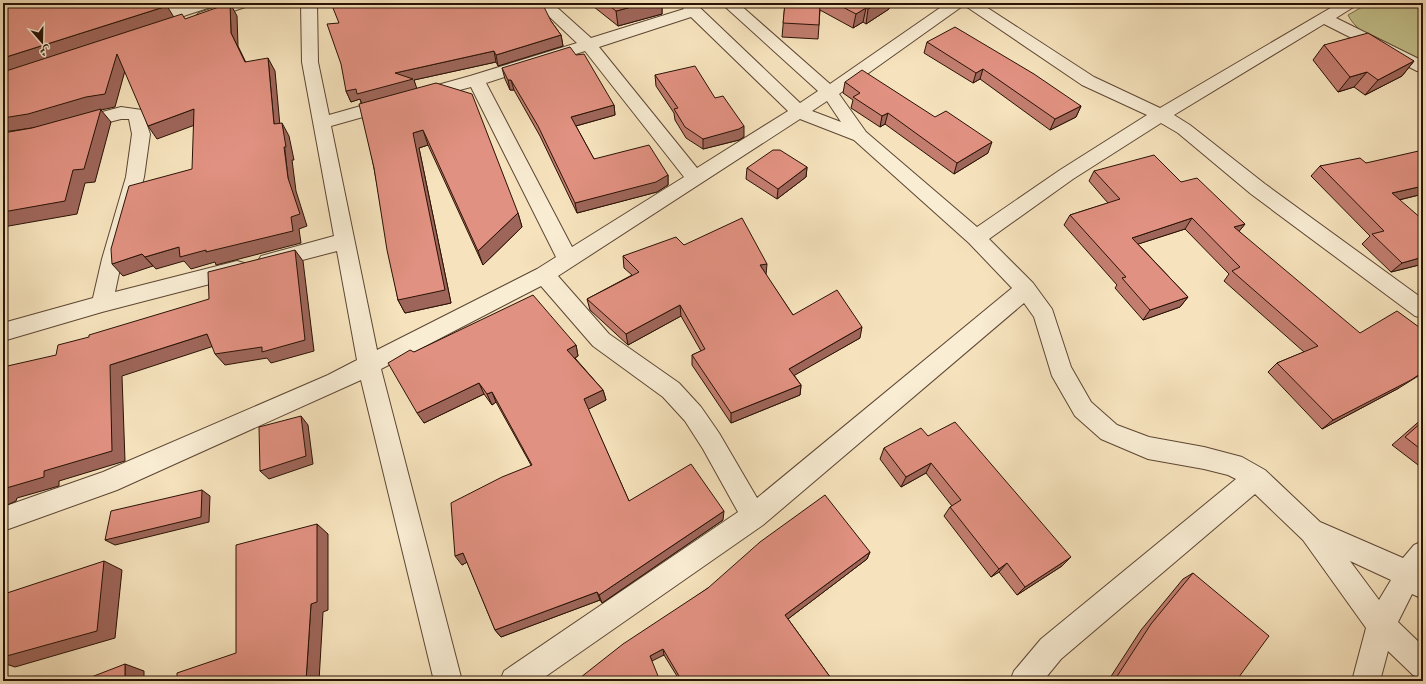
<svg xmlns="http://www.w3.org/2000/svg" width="1426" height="684" viewBox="0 0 1426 684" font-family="'IM FELL Double Pica',Amiri,serif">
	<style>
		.green { fill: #c3c18c; stroke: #766a48 }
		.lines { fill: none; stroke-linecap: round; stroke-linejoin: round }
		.minor-casing { stroke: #5d4633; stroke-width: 2 }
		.tertiary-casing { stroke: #5d4633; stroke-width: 2 }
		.minor { fill: #f9edd4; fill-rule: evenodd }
		.tertiary { fill: #f9edd4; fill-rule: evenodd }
		.wall { fill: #c27d6f; stroke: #2a1205 }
		.shaded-wall { fill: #9e665a; stroke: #2a1205 }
		.building { fill: #e19181; stroke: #2a1205 }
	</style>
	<rect width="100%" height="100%" fill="#f6e3bd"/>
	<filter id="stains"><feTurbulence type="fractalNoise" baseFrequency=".005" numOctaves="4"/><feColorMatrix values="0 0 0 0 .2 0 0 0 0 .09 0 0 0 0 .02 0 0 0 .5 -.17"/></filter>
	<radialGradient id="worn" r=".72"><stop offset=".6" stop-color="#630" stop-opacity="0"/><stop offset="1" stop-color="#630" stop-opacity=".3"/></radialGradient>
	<path class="green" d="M1369 3H1423V64C1401 53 1359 38 1348 15Z"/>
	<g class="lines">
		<defs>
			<g id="minor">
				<path d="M159 3H176L186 14 183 17C172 20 165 12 159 3Z"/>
				<path d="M301 3H317L318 62 329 115 389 98 395 100 398 104 395 108 331 126 377 350 537 269 556 257 471 87 422 100 416 99 413 95 416 91 470 76 577 43 535 3H552L591 38 684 9 678 3H695L800 103 818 91 721 3H738L830 84 947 3H980L1094 77 1160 108 1339 3H1358L1355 6 1336 18 1423 61V72L1417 71 1324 24 1174 115 1190 125 1265 184 1423 299V318L1415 316 1251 194 1178 133 1161 123 1073 179 989 239 1033 283 1052 309 1071 367 1091 402 1117 425 1149 437 1204 447 1242 457 1265 470 1320 522 1403 558 1414 545 1423 541V599L1412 594 1398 622 1423 646V679L1413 675 1388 651 1380 681H1352L1366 628 1303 540 1255 494 1061 659 1043 681H1010L1014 671 1041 639 1236 479 1228 475 1204 469 1148 459 1101 439 1075 416 1052 376 1034 317 1024 303 763 525 539 681H500L504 671 738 512 703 449 685 421 663 397 593 346 541 286 381 369 462 681H434L361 380 117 490 3 531V507L103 472 328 375 357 360 337 251 268 269 261 266 258 261 261 256 334 236 302 62ZM964 5 1082 85 1147 115 1060 170 977 227 866 132 839 94ZM691 17 788 111 697 168 599 47ZM585 51 684 177 572 247 486 83ZM827 101 841 122 812 111ZM800 119 854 140 969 243 1012 288 757 498 719 433 701 407 679 383 609 334 558 276ZM1350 561 1391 580 1379 600Z"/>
				<path d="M121 107 142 110 150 134 144 177 122 259 115 292 237 261 244 263 247 269 244 275 237 277 102 312 3 341V323L93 298 102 259 126 177 132 134 129 119H121L78 130 72 128 69 124 72 120Z"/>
			</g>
			<g id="tertiary">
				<path d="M193 3H217L214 6 150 27 144 29 138 27 136 24 138 21Z"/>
				<path d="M228 3H251L248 6 204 21 199 19 196 16 199 13Z"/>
			</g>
		</defs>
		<use href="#minor" class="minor-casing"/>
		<use href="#tertiary" class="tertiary-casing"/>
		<use href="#minor" class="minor"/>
		<use href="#tertiary" class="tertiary"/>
	</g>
	<g class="wall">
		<path d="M589 3H662V14L618 26Z"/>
		<path d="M758 3H771L764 7Z"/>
		<path d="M785 3H890L889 9 866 24 863 22 853 28 820 10 819 25 818 39 782 37Z"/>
		<path d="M504 6 551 21 561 35 563 46 498 66 496 62 414 80 416 88 518 213 522 227 483 265 428 145 419 148 451 303 405 313 398 300 374 168 361 103 360 99 351 102 346 91Z"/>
		<path d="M927 42 1081 106 1076 117 1050 130 980 79 973 83 924 53Z"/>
		<path d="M1324 45 1414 61 1402 76 1365 95 1354 87 1338 92 1313 60Z"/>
		<path d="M502 68 614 105 615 115 576 126 594 159 668 175V185L657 192 577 213 540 136 514 90H510L505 79Z"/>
		<path d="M655 75 715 98 744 137 739 140 703 149 686 138 675 120 674 113 656 86Z"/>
		<path d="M845 82 988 153 954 174 885 124 880 127 851 108 853 100 843 93Z"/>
		<path d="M1366 163 1423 194 1399 200 1423 264 1391 272 1362 244 1370 236 1311 176 1320 166Z"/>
		<path d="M807 167 806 177 777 199 746 179 747 168Z"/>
		<path d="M1094 171 1181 182 1245 224 1239 231 1399 388 1322 429 1268 372 1277 363 1304 352 1224 281 1229 274 1185 229 1138 244 1188 297 1180 307 1143 320 1115 288 1117 285 1064 225 1070 215 1108 203 1089 181Z"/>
		<path d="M684 245 766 275 793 315 860 338 794 375 801 385 800 395 731 423 692 365V355L701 351 681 316 628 345 590 310 587 299 632 275 624 268 623 256Z"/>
		<path d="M576 345 578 356 575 358 603 390 606 400 588 409 629 501 723 520 602 603 600 600 501 637 495 630 467 562 462 565 531 465 496 402 492 405 484 394 424 423 414 352Z"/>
		<path d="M1423 418V467L1422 468 1392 445Z"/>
		<path d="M928 436 1062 566 1017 595 999 572 991 577 944 516 950 507 952 506 926 473 901 487 880 459 884 448Z"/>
		<path d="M870 552 867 559 788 619 833 681H680L664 655 576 681 708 588Z"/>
		<path d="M1193 573 1236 681H1108L1141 630 1183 579Z"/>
	</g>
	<g class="shaded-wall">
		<path d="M230 3 237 16 238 46 252 75 245 62 231 33Z"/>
		<path d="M647 3H662V14L618 26 616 11Z"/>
		<path d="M764 3H771L764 7Z"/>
		<path d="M879 3H890L889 9 866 24 868 9Z"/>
		<path d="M167 6 175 19 3 74V58Z"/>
		<path d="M866 8 863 22 853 28 856 14Z"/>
		<path d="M561 35 563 46 498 66 496 55Z"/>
		<path d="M494 51 496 62 414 80 417 89 362 104 360 99 351 102 346 91 395 73Z"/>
		<path d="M117 54 126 67 115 107 101 110 111 122 95 182 85 183 77 214 3 227V212L39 127 3 132V118Z"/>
		<path d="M268 58 275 71 281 137 274 124Z"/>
		<path d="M1414 61 1402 76 1365 95 1378 80Z"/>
		<path d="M983 69 980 79 973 83 976 73Z"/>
		<path d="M1367 72 1354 87 1338 92 1350 77Z"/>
		<path d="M508 80H511L514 90H510Z"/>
		<path d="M614 105 615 115 572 127 571 117Z"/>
		<path d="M1081 106 1076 117 1050 130 1055 119Z"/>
		<path d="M194 109 203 122 157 139 148 126Z"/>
		<path d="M888 113 885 124 880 127 882 116Z"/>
		<path d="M282 123 289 136 294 160H292L296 191 307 226 299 229 301 243 216 265 215 262 191 269 184 261 156 269 145 257 179 247 291 217 288 178Z"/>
		<path d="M744 126V137L739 140 703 149V139Z"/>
		<path d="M423 130 428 145 419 148 451 303 405 313 398 300 413 133Z"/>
		<path d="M992 142 988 153 954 174 957 163Z"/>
		<path d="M807 167 806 177 777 199 778 189Z"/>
		<path d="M668 175V185L657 192 577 213 575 203Z"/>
		<path d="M1423 186V194L1382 204 1392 193Z"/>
		<path d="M518 213 522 227 483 265 478 251Z"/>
		<path d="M1192 218 1185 229 1126 248 1132 238Z"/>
		<path d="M1245 224 1237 234 1234 227Z"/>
		<path d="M295 250 303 261 314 351 271 363 267 358 225 365 215 354Z"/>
		<path d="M142 254 153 266 123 276 112 264Z"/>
		<path d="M1423 257V264L1391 272 1402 263Z"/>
		<path d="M767 264 766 275 760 265Z"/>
		<path d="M1188 297 1180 307 1143 320 1150 310Z"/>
		<path d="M680 305 681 316 628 345 626 334Z"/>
		<path d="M862 327 860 338 788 379 789 369Z"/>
		<path d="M207 334 217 345 122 376 125 461 59 481V486L17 498 16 501 3 507V489L44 471 110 365Z"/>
		<path d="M576 345 578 356 570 361 567 350Z"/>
		<path d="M1423 372V373L1399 388 1322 429 1333 420Z"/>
		<path d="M479 383 484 394 424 423 417 413Z"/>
		<path d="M801 385 800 395 731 423V413Z"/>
		<path d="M603 390 606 400 587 410 584 399Z"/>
		<path d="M492 392 496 402 492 405 487 394Z"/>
		<path d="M301 416 308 425 313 464 269 479 260 471Z"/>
		<path d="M931 463 926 473 901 487 906 477Z"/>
		<path d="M202 490 210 496 209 522 115 545 105 540Z"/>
		<path d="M724 511 723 520 602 603 599 595Z"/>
		<path d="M317 524 328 534V610L323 612 319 681H306L311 604Z"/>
		<path d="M870 552 867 559 784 622 785 615Z"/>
		<path d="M463 553 469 561 462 565 455 556Z"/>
		<path d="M1071 557 1062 566 1017 595 1025 587Z"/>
		<path d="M104 561 122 570 115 638 15 667 3 663V657Z"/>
		<path d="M1007 563 999 572 991 577 999 569Z"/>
		<path d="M597 592 600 600 501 637 495 630Z"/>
		<path d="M663 649 664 655 652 661 650 656Z"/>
		<path d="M125 664 144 671V681H125Z"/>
	</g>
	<g class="building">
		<path d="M3 3H162L167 6 3 58Z"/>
		<path d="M230 3 231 33 245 62 268 58 274 124 282 123 286 147H284L288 178 300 214 291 217 293 231 206 252V250L180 257 179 247 145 257 142 254 112 264 111 249 129 186 192 169 194 109 148 126 117 54 105 94 86 97 28 114 3 118V72L182 14 185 19Z"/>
		<path d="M331 3H503L504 6 520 3H542L551 21 561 35 496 55 494 51 395 73 413 79 357 94 356 89 346 91 341 64 327 24 339 23Z"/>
		<path d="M606 3H647L616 11Z"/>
		<path d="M785 3H820L819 25 783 23Z"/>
		<path d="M835 3H879L868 9 866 8 856 14Z"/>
		<path d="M955 27 1034 74 1081 106 1055 119 983 69 976 73 927 42Z"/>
		<path d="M1368 33 1414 61 1378 80 1367 72 1350 77 1324 45Z"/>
		<path d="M570 47 576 55 584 54 614 105 571 117 594 159 649 145 668 175 656 182 575 203 538 126 511 80H508L502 68Z"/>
		<path d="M695 66 715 98 723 96 744 126 739 129 703 139 685 127 674 109 678 108 655 75Z"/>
		<path d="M862 70 935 117 946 111 992 142 957 163 888 113 882 116 853 97 860 93 845 82Z"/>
		<path d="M436 83 472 94 518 213 478 251 423 130 413 133 445 290 398 300 387 250 374 168 359 104Z"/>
		<path d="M101 109 84 169 73 170 65 201 3 212V133L32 128Z"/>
		<path d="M773 150H780L807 167 778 189 747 168Z"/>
		<path d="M1423 150V186L1392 193 1423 220V257L1402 263 1372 234 1384 231 1320 166 1360 158 1366 163Z"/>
		<path d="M1154 155 1181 182 1197 178 1245 224 1234 227 1360 333 1397 311 1423 330V372L1411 380 1333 420 1277 363 1318 346 1232 271 1240 267 1192 218 1132 238 1188 297 1150 310 1122 278 1126 277 1070 215 1120 199 1094 171Z"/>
		<path d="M742 218 767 264 760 265 793 315 837 290 862 327 789 369 801 385 731 413 692 355 705 349 680 305 626 334 587 299 639 272 623 256 676 237 684 245Z"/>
		<path d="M295 250 305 340 262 352V347L215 354 207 334 110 365 112 451 44 471V477L3 489V367L56 355 58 345 89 337V335L209 299 208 272Z"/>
		<path d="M533 295 576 345 567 350 603 390 584 399 629 501 691 464 724 511 599 595 597 592 495 630 463 553 455 556 451 503 502 477 532 465 492 392 487 394 479 383 417 413 388 363 410 350 414 352Z"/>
		<path d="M301 416 306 456 260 471 259 427Z"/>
		<path d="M1423 421V451L1405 437Z"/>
		<path d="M955 422 1071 557 1025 587 1007 563 999 569 950 507 961 500 931 463 906 477 884 448 921 428 928 436Z"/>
		<path d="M202 490 201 517 105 540 111 511Z"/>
		<path d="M825 495 870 552 785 615 833 681H682L663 649 650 656 660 681H576L623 644 708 588 760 542Z"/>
		<path d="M317 524V602L311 604 306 681H177V673L236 653V545Z"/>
		<path d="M104 561 97 631 3 657V612L7 593Z"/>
		<path d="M1193 573 1269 636 1236 681H1114L1151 624Z"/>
		<path d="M125 664V681H81Z"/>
	</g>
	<rect width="1426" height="684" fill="none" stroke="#f6e3bd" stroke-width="16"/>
	<rect x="4" y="4" width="1418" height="676" fill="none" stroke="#2a1205" stroke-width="2"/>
	<rect x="8" y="8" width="1410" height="668" fill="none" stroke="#2a1205"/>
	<g transform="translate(42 42) rotate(160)" stroke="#f9edd4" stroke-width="3" paint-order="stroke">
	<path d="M0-3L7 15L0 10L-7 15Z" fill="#2a1205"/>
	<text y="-6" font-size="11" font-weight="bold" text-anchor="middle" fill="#2a1205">ش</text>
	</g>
	<rect width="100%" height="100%" filter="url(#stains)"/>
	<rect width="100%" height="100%" fill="url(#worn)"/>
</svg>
